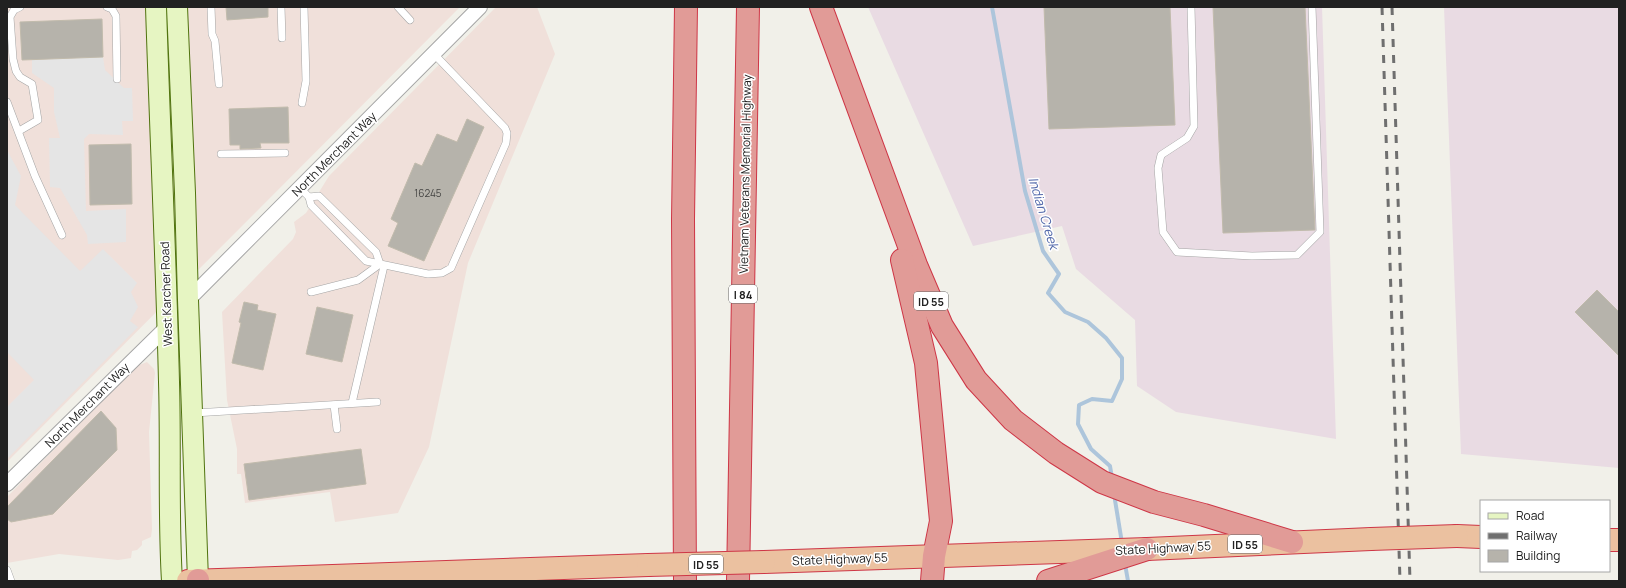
<svg xmlns="http://www.w3.org/2000/svg" width="1626" height="588" viewBox="0 0 1626 588" font-family="Manrope,sans-serif">
	<style>
		.commercial { fill: #f0e0da }
		.industrial { fill: #e9dbe3 }
		.parking { fill: #e5e5e5 }
		.lines { fill: none; stroke-linecap: round; stroke-linejoin: round }
		.stream { stroke: #adc5db; stroke-width: 4 }
		.building { fill: #b6b3ab; stroke: #c1bbac }
		.service-casing { stroke: #a5a5a5; stroke-width: 8 }
		.minor-casing { stroke: #a5a5a5; stroke-width: 16 }
		.secondary-casing { stroke: #50730e; stroke-width: 22 }
		.trunk-casing { stroke: #ce3646; stroke-width: 24 }
		.motorway-casing { stroke: #ce3646; stroke-width: 24 }
		.service { stroke: #fff; stroke-width: 7 }
		.minor { stroke: #fff; stroke-width: 14 }
		.secondary { stroke: #e6f5c2; stroke-width: 20 }
		.trunk { stroke: #ebc1a0; stroke-width: 22 }
		.motorway { stroke: #e19b97; stroke-width: 22 }
		.rail { stroke: #6f6f6f; stroke-width: 3; stroke-dasharray: 8 8; stroke-linecap: butt }
		.trunk-bridge-casing { stroke: #ce3646; stroke-width: 24; stroke-linecap: butt }
		.trunk-bridge { stroke: #ebc1a0; stroke-width: 22 }
		.labels { text-anchor: middle; dominant-baseline: central; stroke-width: 3; stroke-linejoin: round; paint-order: stroke }
		.number-label { font-size: 10px; fill: #464644 }
		.shield { fill: #fff; stroke: #646464; stroke-width: 1 }
		.shield-label { font-size: 11px; font-weight: bold; fill: #212121 }
		.street-label { font-size: 12px; fill: #212121; stroke: #fff }
		.water-label { font-size: 13px; font-style: italic; fill: #546aab; stroke: #fff }
	</style>
	<rect width="100%" height="100%" fill="#f1f0e9"/>
	<g class="commercial">
		<path d="M7 7H460L7 462Z"/>
		<path d="M496 7H537L555 54 468 263 429 447 398 513 335 522 330 492 245 503 241 474H237V449L227 400 222 312 293 239 296 232 294 222 306 213 329 176Z"/>
		<path d="M147 362 154 369 155 373 149 432 152 529 151 537 142 541V545L137 550 132 551 131 558 125 559 118 560 59 554 7 563V497L137 366Z"/>
	</g>
	<g class="industrial">
		<path d="M868 7H1322L1336 439 1176 412 1137 386 1135 320 1076 269 1062 226 973 246Z"/>
		<path d="M1444 7H1619V468L1461 454Z"/>
	</g>
	<g class="parking">
		<path d="M103 57 105 70 124 88H132L133 121H122L123 135 89 134 84 139 86 211 126 209V242L88 244 87 235 60 188 50 187 49 138H60L54 112V88L32 73V60Z"/>
		<path d="M7 150 21 176 15 205 80 271 103 249 137 283 131 292 138 307 130 321 138 327 7 459V407L34 380 7 352Z"/>
	</g>
	<g class="lines">
		<g class="stream">
			<path d="M992 7 1025 191 1043 251 1059 274 1048 293 1065 312 1088 322 1106 338 1122 358V379L1112 401 1092 399 1079 405 1078 424 1091 449 1110 466 1112 478"/>
			<path d="M1114 494 1122 543"/>
			<path d="M1125 564 1128 581"/>
		</g>
	</g>
	<g class="building">
		<path d="M226 7H268V17L227 20Z"/>
		<path d="M1044 7H1170L1175 125 1049 129Z"/>
		<path d="M1213 7H1305L1315 230 1223 233Z"/>
		<path d="M102 19 103 57 22 60 20 22Z"/>
		<path d="M288 107 289 143H260L261 148 240 149V145H230L229 109Z"/>
		<path d="M467 119 484 127 424 261 388 246 398 223 391 219 415 163 422 166 437 134 457 142Z"/>
		<path d="M131 144 132 204 90 205 89 145Z"/>
		<path d="M1597 290 1619 312V356L1575 312Z"/>
		<path d="M244 302 258 305 257 310 276 314 263 370 232 363 241 323 239 322Z"/>
		<path d="M317 307 353 315 342 362 306 354Z"/>
		<path d="M101 411 116 428 117 450 53 514 11 522 7 519V507Z"/>
		<path d="M361 449 366 484 249 500 244 464Z"/>
	</g>
	<g class="lines">
		<defs>
			<g id="service">
				<path d="M107 7 112 9 116 16 117 79"/>
				<path d="M211 7 212 34 215 41 219 84"/>
				<path d="M281 7 282 38"/>
				<path d="M398 7 410 20"/>
				<path d="M1191 7 1194 126 1187 138 1161 155 1158 168 1163 232 1177 252 1252 256 1297 255 1320 232 1312 7"/>
				<path d="M7 102 35 176 62 235"/>
				<path d="M302 103 306 81 304 7"/>
				<path d="M19 131 38 120 32 84 20 77 16 71 13 59 10 17 14 10 20 7"/>
				<path d="M221 154 285 153"/>
				<path d="M300 188 309 197 311 205 366 261 428 274 442 273 451 268 506 143 507 133 505 128 434 54"/>
				<path d="M309 197 319 196 376 252 380 264"/>
				<path d="M311 292 358 280 380 264"/>
				<path d="M352 403 384 266"/>
				<path d="M334 405 337 429"/>
				<path d="M194 413 377 402"/>
				<path d="M7 570 11 581"/>
			</g>
			<g id="minor">
				<path d="M188 300 480 7"/>
				<path d="M7 484 168 326"/>
			</g>
			<g id="secondary">
				<path d="M156 7C160 132 166 257 169 382 171 448 168 515 172 581"/>
				<path d="M177 7 185 193 188 300 198 580"/>
			</g>
			<g id="trunk">
				<path d="M1457 536 1481 537"/>
				<path d="M1609 540H1619"/>
				<path d="M764 562 1147 549 1371 539"/>
				<path d="M188 581 648 565"/>
			</g>
			<g id="motorway">
				<path d="M821 7 916 265 942 326 976 380 1013 420 1056 453 1102 482 1154 502 1204 515 1292 542"/>
				<path d="M902 260 926 363 941 521 934 556 932 581"/>
				<path d="M198 581V580"/>
				<path d="M685 581 683 219 686 7"/>
				<path d="M738 581 748 7"/>
				<path d="M1048 581 1147 549"/>
			</g>
		</defs>
		<use href="#service" class="service-casing"/>
		<use href="#minor" class="minor-casing"/>
		<use href="#secondary" class="secondary-casing"/>
		<use href="#trunk" class="trunk-casing"/>
		<use href="#motorway" class="motorway-casing"/>
		<use href="#service" class="service"/>
		<use href="#minor" class="minor"/>
		<use href="#secondary" class="secondary"/>
		<use href="#trunk" class="trunk"/>
		<use href="#motorway" class="motorway"/>
		<g class="rail">
			<path d="M1382 7 1400 581"/>
			<path d="M1392 7 1410 581"/>
		</g>
		<defs>
			<g id="trunk-bridge">
				<path d="M1371 539 1457 536"/>
				<path d="M648 565 764 562"/>
			</g>
		</defs>
		<use href="#trunk-bridge" class="trunk-bridge-casing"/>
		<use href="#trunk-bridge" class="trunk-bridge"/>
	</g>
	<g class="labels">
		<g class="number-label">
			<text x="428" y="193">16245</text>
		</g>
		<g class="shield">
			<rect x="729" y="285" width="28" height="18" rx="3"/>
			<rect x="914" y="292" width="34" height="18" rx="3"/>
			<rect x="1228" y="535" width="34" height="18" rx="3"/>
			<rect x="689" y="555" width="34" height="18" rx="3"/>
		</g>
		<g class="shield-label">
			<text x="743" y="294">I 84</text>
			<text x="931" y="301">ID 55</text>
			<text x="1245" y="544">ID 55</text>
			<text x="706" y="564">ID 55</text>
		</g>
		<g class="street-label">
			<text transform="translate(334 154) rotate(-45)">North Merchant Way</text>
			<text transform="translate(745 174) rotate(-89)">Vietnam Veterans Memorial Highway</text>
			<text transform="translate(166 294) rotate(-92)">West Karcher Road</text>
			<text transform="translate(87 405) rotate(-45)">North Merchant Way</text>
			<text transform="translate(1163 548) rotate(-3)">State Highway 55</text>
			<text transform="translate(840 559) rotate(-2)">State Highway 55</text>
		</g>
		<g class="water-label">
			<text transform="translate(1044 213) rotate(73)">Indian Creek</text>
		</g>
	</g>
	<rect width="1626" height="588" fill="none" stroke="#212121" stroke-width="16"/>
	<rect x="1480" y="500" width="130" height="72" fill="#ffffff" stroke="#a6a6a6"/>
	<rect x="1488" y="513" width="20" height="6" fill="#e6f5c2" stroke="#a6a6a6"/>
	<text x="1516" y="520" font-size="12" fill="#212121">Road</text>
	<rect x="1488" y="533" width="20" height="6" fill="#6f6f6f" stroke="#a6a6a6"/>
	<text x="1516" y="540" font-size="12" fill="#212121">Railway</text>
	<rect x="1488" y="550" width="20" height="12" fill="#b6b3ab" stroke="#a6a6a6"/>
	<text x="1516" y="560" font-size="12" fill="#212121">Building</text>
</svg>
